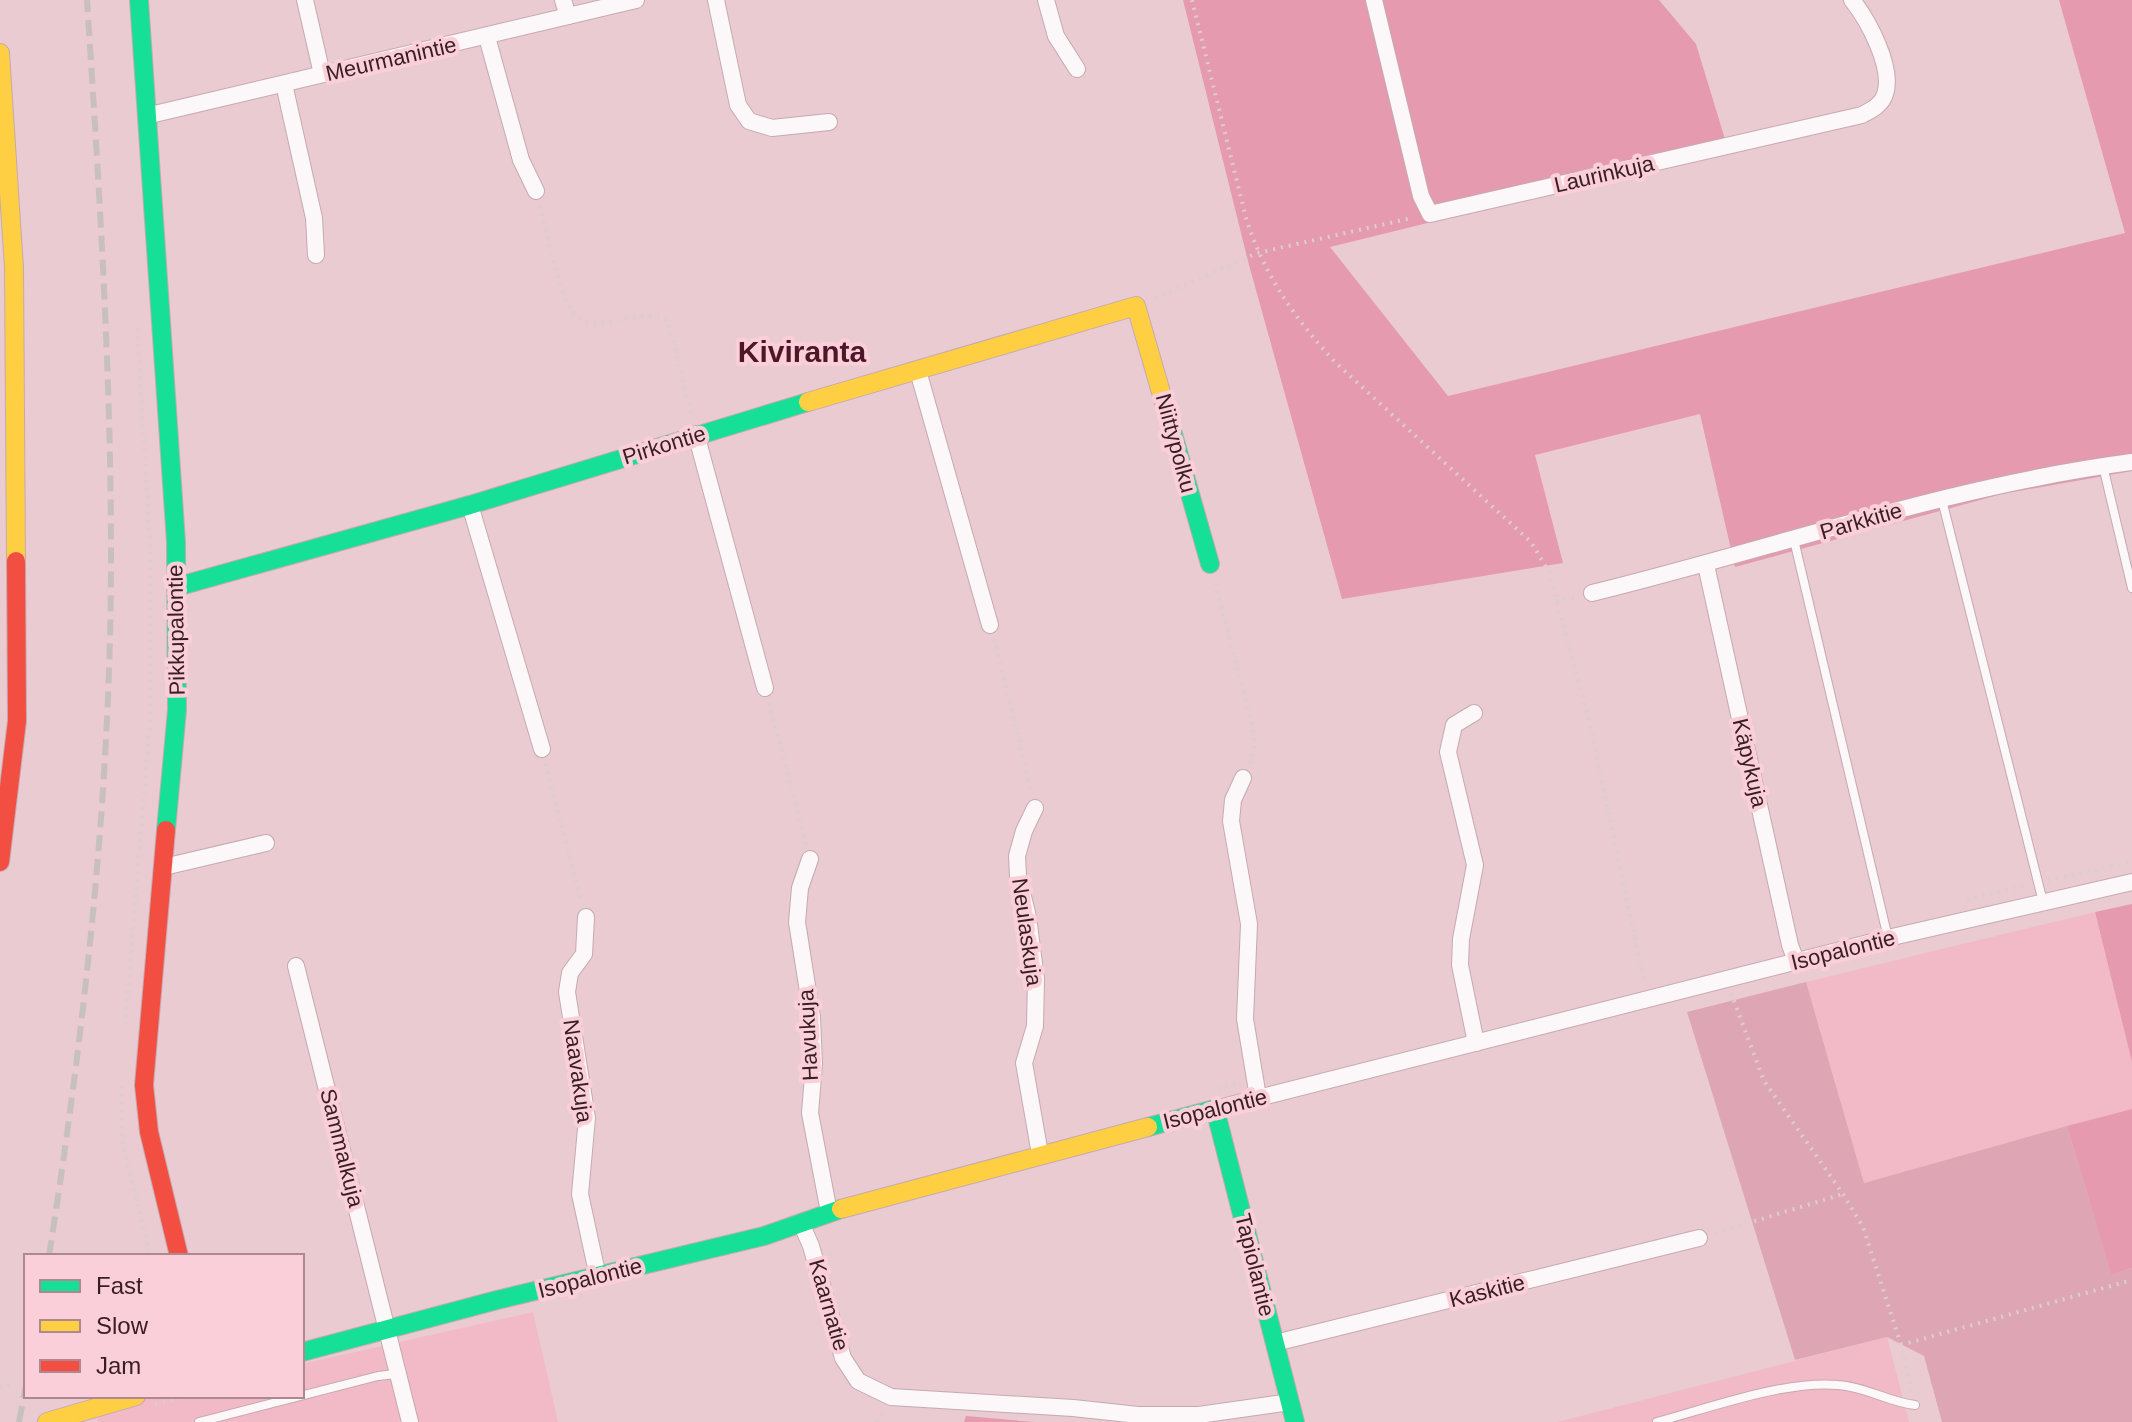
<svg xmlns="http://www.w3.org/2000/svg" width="2132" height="1422" viewBox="0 0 2132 1422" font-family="Helvetica,sans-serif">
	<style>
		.built { fill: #f2b9c7 }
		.green { fill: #dea6b4 }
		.forest { fill: #e69aaf }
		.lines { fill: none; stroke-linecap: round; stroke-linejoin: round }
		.lane-casing { stroke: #c5aab0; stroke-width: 10 }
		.street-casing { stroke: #c5aab0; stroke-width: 18 }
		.fast-casing { stroke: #c5aab0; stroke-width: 20 }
		.slow-casing { stroke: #c5aab0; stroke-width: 20 }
		.jam-casing { stroke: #c5aab0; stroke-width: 20 }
		.path { stroke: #d9cfd1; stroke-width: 4; stroke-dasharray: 2 6; stroke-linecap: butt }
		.lane { stroke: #fcf7f8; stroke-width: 8 }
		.street { stroke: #fcf7f8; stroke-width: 16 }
		.fast { stroke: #16e098; stroke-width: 18 }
		.slow { stroke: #ffcf43; stroke-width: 18 }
		.jam { stroke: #f24e42; stroke-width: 18 }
		.rail { stroke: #c8bfc1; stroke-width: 6; stroke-dasharray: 16 8; stroke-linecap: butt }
		.labels { text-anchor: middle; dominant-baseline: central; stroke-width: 8; stroke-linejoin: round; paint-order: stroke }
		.street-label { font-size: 22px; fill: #381d24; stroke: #fbcfd9 }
		.district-label { font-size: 30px; font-weight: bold; fill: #4e1629; stroke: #fbcfd9 }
	</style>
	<rect width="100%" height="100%" fill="#eacbd2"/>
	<g class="built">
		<path d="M2095 912 2132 1062V1109L1864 1183 1806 982Z"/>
		<path d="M533 1312 558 1422H97L99 1409 156 1396H302V1364Z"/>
		<path d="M1887 1337 1909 1422H1558Z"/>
	</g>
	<path class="green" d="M1806 982 1864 1183 2067 1126 2111 1273 2132 1268V1422H1942L1924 1356 1887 1337 1795 1360 1687 1012Z"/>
	<g class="forest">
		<path d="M1183 0H1659L1696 44 1728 149 1330 247 1448 396 2125 233 2059 0H2132V471L2002 494 1735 567 1700 414 1535 455 1563 563 1342 599 1249 265Z"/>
		<path d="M2132 904V1062L2095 912Z"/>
		<path d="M2132 1109V1268L2111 1274 2067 1126Z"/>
		<path d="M966 1416 1034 1422H964Z"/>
	</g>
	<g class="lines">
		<defs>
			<g id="lane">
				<path d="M2103 466 2132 588"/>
				<path d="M1942 500 2043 902"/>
				<path d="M1794 540 1888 938"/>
				<path d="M199 1422 378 1376 396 1374"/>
				<path d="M1657 1422C1709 1408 1786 1380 1838 1385 1867 1387 1888 1402 1915 1405"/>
			</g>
			<g id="street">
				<path d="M305 0 322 74"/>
				<path d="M563 0 568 16"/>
				<path d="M716 0 738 105 749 121 772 128 829 122"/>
				<path d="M1046 0 1056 36 1077 69"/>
				<path d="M1374 0 1421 196 1430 214 1862 115C1871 110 1882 105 1885 94 1894 68 1868 20 1852 0"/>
				<path d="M487 37 521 160 536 191"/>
				<path d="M284 84 314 218 316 255"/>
				<path d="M146 116 636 0"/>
				<path d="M918 371 990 625"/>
				<path d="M696 434 765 688"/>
				<path d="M470 505 542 749"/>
				<path d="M1706 565 1790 945 1796 961"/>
				<path d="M1592 593C1772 549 1948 486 2132 462"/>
				<path d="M1474 713 1454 725 1448 752 1475 865 1461 939 1460 965 1476 1043"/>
				<path d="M1243 778 1233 800 1231 821 1249 924 1245 1019 1258 1097"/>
				<path d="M1035 808 1024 831 1017 856 1018 876 1028 917 1036 979 1035 1026 1024 1063 1040 1154"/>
				<path d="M810 859 800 888 797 922 812 1017 814 1064 810 1113 829 1212"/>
				<path d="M164 867 266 843"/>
				<path d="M586 917 584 954 570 973 567 992 587 1118 580 1194 598 1277"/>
				<path d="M296 966 410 1422"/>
				<path d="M1215 1109 1888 938 2132 882"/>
				<path d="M801 1223 811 1246 843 1358 858 1381 891 1397 1073 1408 1138 1415H1199L1290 1402"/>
				<path d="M1275 1343 1699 1238"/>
			</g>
			<g id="fast">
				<path d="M139 0 176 542 177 710 166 830"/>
				<path d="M1165 406 1210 564"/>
				<path d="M176 587 470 505 808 402"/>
				<path d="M1148 1127 1215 1109 1295 1422"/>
				<path d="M302 1352 497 1300 764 1236 841 1209"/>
			</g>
			<g id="slow">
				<path d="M0 53 14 268 16 561"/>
				<path d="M808 402 1136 306 1165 406"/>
				<path d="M841 1209 1148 1127"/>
				<path d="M47 1422 136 1396"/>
			</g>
			<g id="jam">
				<path d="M166 830 144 1085 149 1132 179 1256"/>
				<path d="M0 862 17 721 16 561"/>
			</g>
		</defs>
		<use href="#lane" class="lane-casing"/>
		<use href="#street" class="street-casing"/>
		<use href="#fast" class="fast-casing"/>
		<use href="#slow" class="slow-casing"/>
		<use href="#jam" class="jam-casing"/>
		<g class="path">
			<path d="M1192 0 1246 218C1264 275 1295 319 1336 363L1531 542 1549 572 1590 724 1644 982"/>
			<path d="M540 206C545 228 561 307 577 317 591 327 609 322 625 319 640 317 654 313 668 321L691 413"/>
			<path d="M1155 298 1257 253 1412 218"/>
			<path d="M1215 583 1253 729 1254 750 1250 765"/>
			<path d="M1556 601 1577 597"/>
			<path d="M994 639 1032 794"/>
			<path d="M769 703 806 845"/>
			<path d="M545 764 582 903"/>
			<path d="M2048 880 2132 862"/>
			<path d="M1967 900 2028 884"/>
			<path d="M1731 993 1764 1081 1843 1194 1863 1227 1901 1345 1912 1393"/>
			<path d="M125 1025 151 710V563L137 324"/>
			<path d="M121 1086 123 1146 150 1256"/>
			<path d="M1218 1088 1241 1081"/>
			<path d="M1716 1233 1843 1194"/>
			<path d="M1901 1345 2132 1280"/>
			<path d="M0 1387 16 1384"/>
			<path d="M155 1404 186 1396"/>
			<path d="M876 1422 884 1411"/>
		</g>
		<use href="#lane" class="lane"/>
		<use href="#street" class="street"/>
		<use href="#fast" class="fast"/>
		<use href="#slow" class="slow"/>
		<use href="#jam" class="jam"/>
		<g class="rail">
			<path d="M49 1256C85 1025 111 790 111 557 111 371 99 185 87 0"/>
			<path d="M19 1422 26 1385"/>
		</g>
	</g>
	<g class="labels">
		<g class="street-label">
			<text transform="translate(391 59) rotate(-13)">Meurmanintie</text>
			<text transform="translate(1604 174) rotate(-13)">Laurinkuja</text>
			<text transform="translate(1176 443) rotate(75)">Niittypolku</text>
			<text transform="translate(664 445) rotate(-17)">Pirkontie</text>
			<text transform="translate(1861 521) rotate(-16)">Parkkitie</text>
			<text transform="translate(176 630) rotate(-91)">Pikkupalontie</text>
			<text transform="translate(1750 763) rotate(77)">Käpykuja</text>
			<text transform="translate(1027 932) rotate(82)">Neulaskuja</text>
			<text transform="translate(1843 950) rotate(-14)">Isopalontie</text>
			<text transform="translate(808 1035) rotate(-93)">Havukuja</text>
			<text transform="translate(578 1071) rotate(82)">Naavakuja</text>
			<text transform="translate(1215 1109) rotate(-14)">Isopalontie</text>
			<text transform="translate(342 1148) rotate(76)">Sammalkuja</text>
			<text transform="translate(1255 1265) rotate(76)">Tapiolantie</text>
			<text transform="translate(590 1278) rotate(-14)">Isopalontie</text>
			<text transform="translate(1487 1291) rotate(-14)">Kaskitie</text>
			<text transform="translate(829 1305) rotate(74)">Kaarnatie</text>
		</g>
		<g class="district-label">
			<text x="802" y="351">Kiviranta</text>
		</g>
	</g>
	<rect x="24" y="1254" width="280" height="144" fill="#fbcfd9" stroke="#ad8891" stroke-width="2"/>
	<rect x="40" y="1280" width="40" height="12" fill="#16e098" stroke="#ad8891" stroke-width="2"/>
	<text x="96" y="1294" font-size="24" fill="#381d24">Fast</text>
	<rect x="40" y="1320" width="40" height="12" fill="#ffcf43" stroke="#ad8891" stroke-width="2"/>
	<text x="96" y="1334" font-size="24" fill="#381d24">Slow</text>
	<rect x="40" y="1360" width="40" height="12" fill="#f24e42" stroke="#ad8891" stroke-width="2"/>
	<text x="96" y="1374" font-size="24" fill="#381d24">Jam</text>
</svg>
